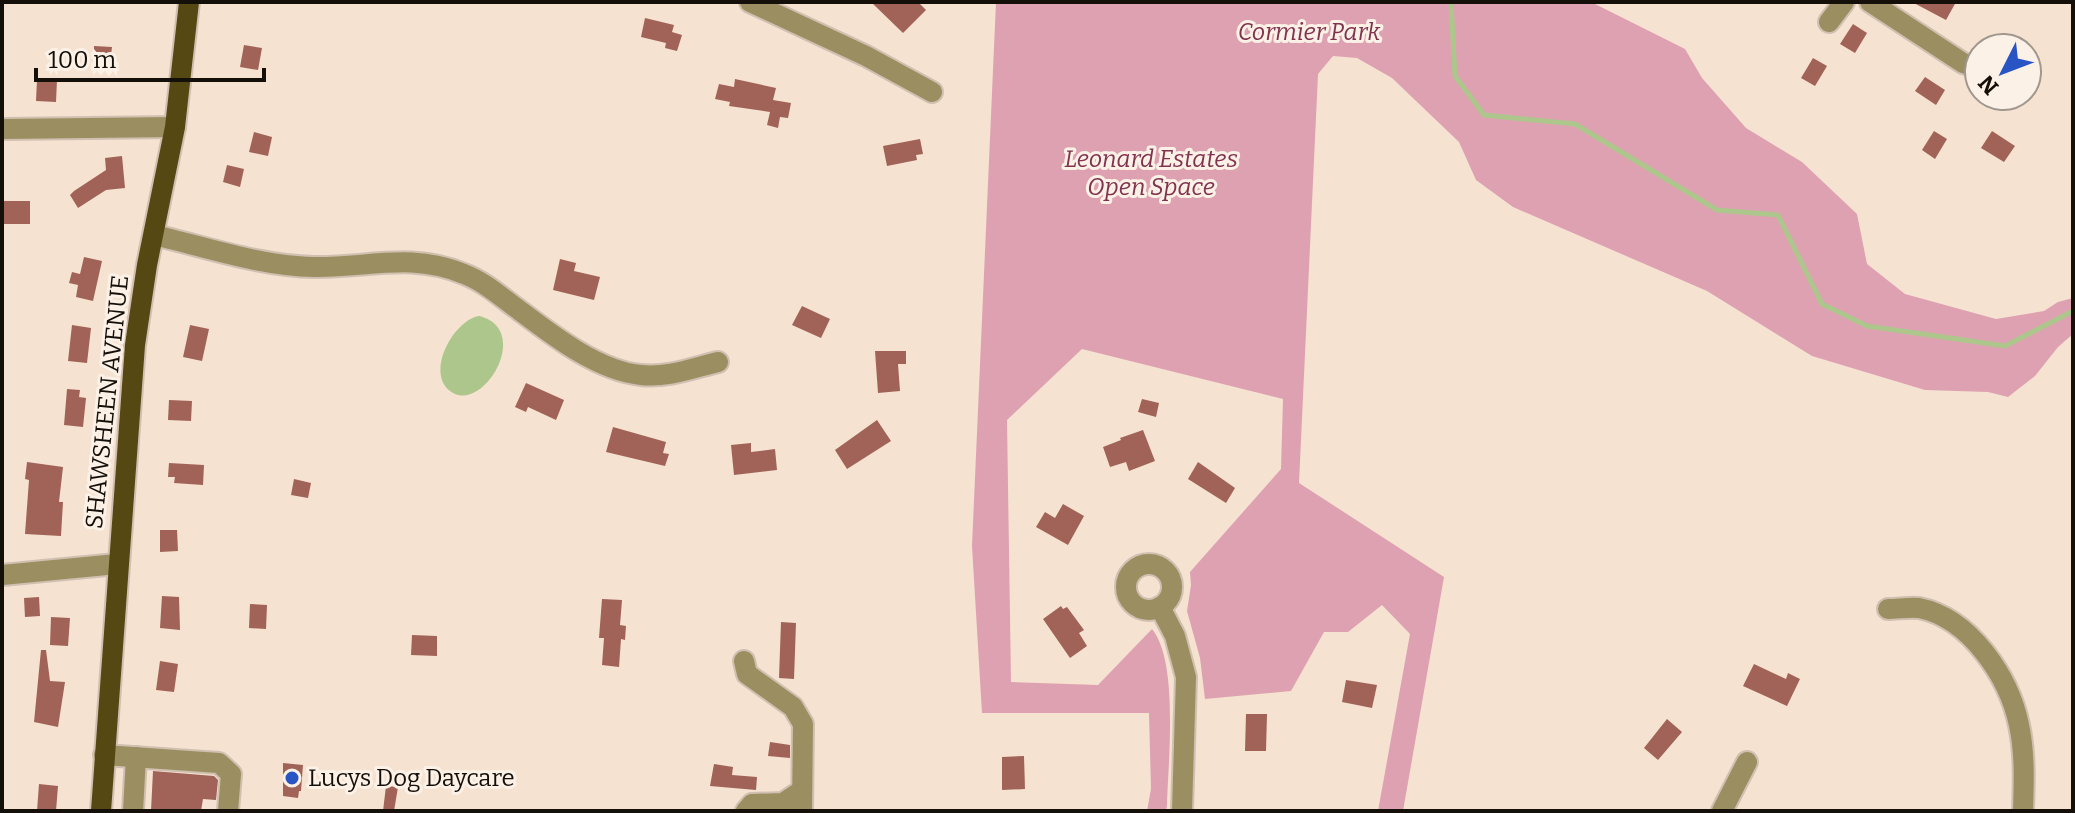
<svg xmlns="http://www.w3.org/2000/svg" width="2075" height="813" viewBox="0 0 2075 813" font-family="Bitter,serif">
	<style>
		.green { fill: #dea1b2 }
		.water { fill: #adc68b }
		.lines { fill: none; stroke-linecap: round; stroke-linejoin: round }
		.stream { stroke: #adc68b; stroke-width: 5 }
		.building { fill: #a16357 }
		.minor-casing { stroke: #d1c0b1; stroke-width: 24 }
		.major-casing { stroke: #d1c0b1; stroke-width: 24 }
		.minor { stroke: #9b8f61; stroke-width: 20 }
		.major { stroke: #554812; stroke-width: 20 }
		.poi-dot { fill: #2954c3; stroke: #fcf1e6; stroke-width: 3 }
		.labels { text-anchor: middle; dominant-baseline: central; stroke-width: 6; stroke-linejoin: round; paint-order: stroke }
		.park-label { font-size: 24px; font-style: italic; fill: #81324f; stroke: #fcf1e6 }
		.street-label { font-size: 24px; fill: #150f09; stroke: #fcf1e6 }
		.poi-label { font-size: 24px; fill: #150f09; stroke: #fcf1e6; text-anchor: start }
	</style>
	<rect width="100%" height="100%" fill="#f5e2d1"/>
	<path class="green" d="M996 2H1591L1685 49 1702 78 1746 128 1802 162 1857 214 1867 264 1905 294 1996 319 2044 311 2058 302 2073 298V334L2058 347 2035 376 2008 397 1988 392 1925 390 1812 356 1707 291 1513 207 1476 180 1459 142 1392 78 1357 58 1333 56 1318 74 1299 483 1444 577 1403 811H1378L1410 634 1382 605 1348 632H1324L1291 691 1205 699 1200 658 1187 611 1191 585 1190 572 1281 469 1283 399 1082 349 1007 420 1011 682 1098 685 1152 629C1179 662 1168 762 1167 805L1166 811H1147L1151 789 1149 713H982L972 546Z"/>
	<path class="water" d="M479 316C534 329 482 416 450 391 425 372 454 320 479 316Z"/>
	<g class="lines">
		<path class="stream" d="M1451 2 1455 76 1484 115 1575 124 1717 210 1778 215 1822 304 1867 326 2005 346 2073 311"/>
	</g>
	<g class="building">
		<path d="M871 2H918L926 10 903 33Z"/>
		<path d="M1912 2H1956L1946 20Z"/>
		<path d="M645 18 674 25 672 32 682 35 677 51 665 48 666 43 641 37Z"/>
		<path d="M1853 24 1867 33 1855 53 1840 44Z"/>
		<path d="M244 45 262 48 258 70 240 67Z"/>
		<path d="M94 46 112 47 110 64 94 63Z"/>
		<path d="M1813 58 1827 66 1815 86 1801 78Z"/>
		<path d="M1925 77 1945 90 1936 105 1915 91Z"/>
		<path d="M37 79 57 80 56 102 36 101Z"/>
		<path d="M735 79 776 88 773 100 791 103 788 118 780 117 778 128 767 125 770 112 729 106 730 102 715 99 719 84 734 87Z"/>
		<path d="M1934 131 1947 139 1935 159 1922 150Z"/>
		<path d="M1992 131 2015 146 2004 162 1981 148Z"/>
		<path d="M254 132 272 137 268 156 249 152Z"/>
		<path d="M920 139 923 154 916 155 917 160 887 166 883 146Z"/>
		<path d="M122 156 125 188 106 190 78 208 70 195 74 191 106 170 105 158Z"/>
		<path d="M227 165 244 169 240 187 223 182Z"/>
		<rect x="4" y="201" width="26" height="23"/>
		<path d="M84 257 102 261 93 301 76 297 78 285 69 283 72 272 80 274Z"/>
		<path d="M560 259 576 263 574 271 600 277 594 300 553 290Z"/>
		<path d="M802 306 830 319 821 338 792 325Z"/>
		<path d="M72 325 91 328 87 363 68 361Z"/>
		<path d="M190 325 209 329 202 361 183 357Z"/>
		<path d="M875 351H906V364H898L900 391 878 393Z"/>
		<path d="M526 383 564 400 556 420 528 407 526 412 515 407Z"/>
		<path d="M67 389 80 390 79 397 86 398 83 427 64 425Z"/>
		<path d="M1142 399 1159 403 1156 417 1138 412Z"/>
		<path d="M169 400 192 401 191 421 168 420Z"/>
		<path d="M877 420 891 441 847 469 835 450Z"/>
		<path d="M613 427 666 442 663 453 669 454 665 466 606 452Z"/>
		<path d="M1143 430 1155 461 1129 471 1126 462 1110 467 1103 447 1121 440 1120 438Z"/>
		<path d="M751 443V452L775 449 777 470 734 475 731 445Z"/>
		<path d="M27 462 63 467 59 502H63L61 536 25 534 29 480 25 479Z"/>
		<path d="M1198 462 1235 488 1226 503 1188 479Z"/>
		<path d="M169 463 204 465 203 485 174 483 175 477H168Z"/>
		<path d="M294 479 311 483 308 498 291 495Z"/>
		<path d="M1063 504 1084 516 1068 545 1036 527 1045 512 1055 518Z"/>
		<path d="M160 530H177L178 551 160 552Z"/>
		<path d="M162 596 179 597 180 630 160 628Z"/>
		<path d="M39 597 40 616 25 617 24 598Z"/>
		<path d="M602 599 622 600 620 625 626 626 625 640 621 639 619 667 602 665 604 638H599Z"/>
		<path d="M250 604 267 605 266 629 249 628Z"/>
		<path d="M1061 606 1063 609 1067 607 1084 630 1079 633 1087 646 1070 658 1043 619Z"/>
		<path d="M51 617 70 618 68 646 50 645Z"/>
		<path d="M781 622 796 623 794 679 779 678Z"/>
		<path d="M412 635 437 636V656L411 655Z"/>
		<path d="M41 650H46L50 681 65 682 58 727 34 722Z"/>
		<path d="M160 661 178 664 174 692 156 690Z"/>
		<path d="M1754 664 1786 679 1788 673 1800 679 1787 706 1743 686Z"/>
		<path d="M1346 680 1377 685 1372 708 1342 702Z"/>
		<path d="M1246 714H1267L1266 751H1245Z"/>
		<path d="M1667 719 1682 732 1658 760 1644 748Z"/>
		<path d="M770 742 790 745V758L768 756Z"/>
		<path d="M1024 756 1025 789 1002 790V757Z"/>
		<path d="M283 763 303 765 301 791H299L298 798 283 796Z"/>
		<path d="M714 764 733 767 732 775 757 777 756 790 710 786Z"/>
		<path d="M153 771 214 776 218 780 216 800 203 799 201 811H151Z"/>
		<path d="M39 784 58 786 56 811H37Z"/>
		<path d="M386 786 398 787 394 811H383Z"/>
	</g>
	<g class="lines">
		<defs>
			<g id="minor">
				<path d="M750 2 866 56 932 92"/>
				<path d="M1870 2 1963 63 1979 68"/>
				<path d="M1829 22 1844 2"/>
				<path d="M2 129 175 127"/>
				<path d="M154 235C206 247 260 266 314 267 367 268 411 252 464 274 485 282 501 297 519 310 552 335 598 371 641 375 667 378 693 368 718 362"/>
				<circle cx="1149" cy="587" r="23"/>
				<path d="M2 575 117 564"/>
				<path d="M1160 607 1175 636 1186 677 1182 811"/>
				<path d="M1888 609C1898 609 1909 607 1919 608 1970 618 2009 677 2019 725 2025 753 2024 782 2023 811"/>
				<path d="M744 661 747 674 793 707 803 724 802 811"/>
				<path d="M104 755 219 763 231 774 228 811"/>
				<path d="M133 811 136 757"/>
				<path d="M746 811 752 804 783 803 801 791"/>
				<path d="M1722 811 1747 762"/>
			</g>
			<path id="major" d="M101 811 135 345 147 265 175 127 189 2"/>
		</defs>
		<use href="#minor" class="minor-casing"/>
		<use href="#major" class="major-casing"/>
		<use href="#minor" class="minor"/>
		<use href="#major" class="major"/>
	</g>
	<circle class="poi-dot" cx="292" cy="778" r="8"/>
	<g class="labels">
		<g class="park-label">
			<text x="1309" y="32">Cormier Park</text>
			<text x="1151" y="159">Leonard Estates<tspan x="1151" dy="28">Open Space</tspan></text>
		</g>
		<g class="street-label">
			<text transform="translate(107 402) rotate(-84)">SHAWSHEEN AVENUE</text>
		</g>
		<g class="poi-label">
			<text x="308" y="778">Lucys Dog Daycare</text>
		</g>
	</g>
	<rect width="2075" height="813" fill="none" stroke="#150f09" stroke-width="8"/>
	<g transform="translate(2003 72) rotate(228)"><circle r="38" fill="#fcf1e6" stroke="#a0978e" stroke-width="2"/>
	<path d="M0-6L14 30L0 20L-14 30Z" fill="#2954c3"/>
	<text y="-12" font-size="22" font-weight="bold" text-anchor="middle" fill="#150f09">N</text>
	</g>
	<path d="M36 68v12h228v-12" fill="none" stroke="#150f09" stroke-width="4"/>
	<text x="48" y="68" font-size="24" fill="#150f09" stroke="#fcf1e6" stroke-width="6" paint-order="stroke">100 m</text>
</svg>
